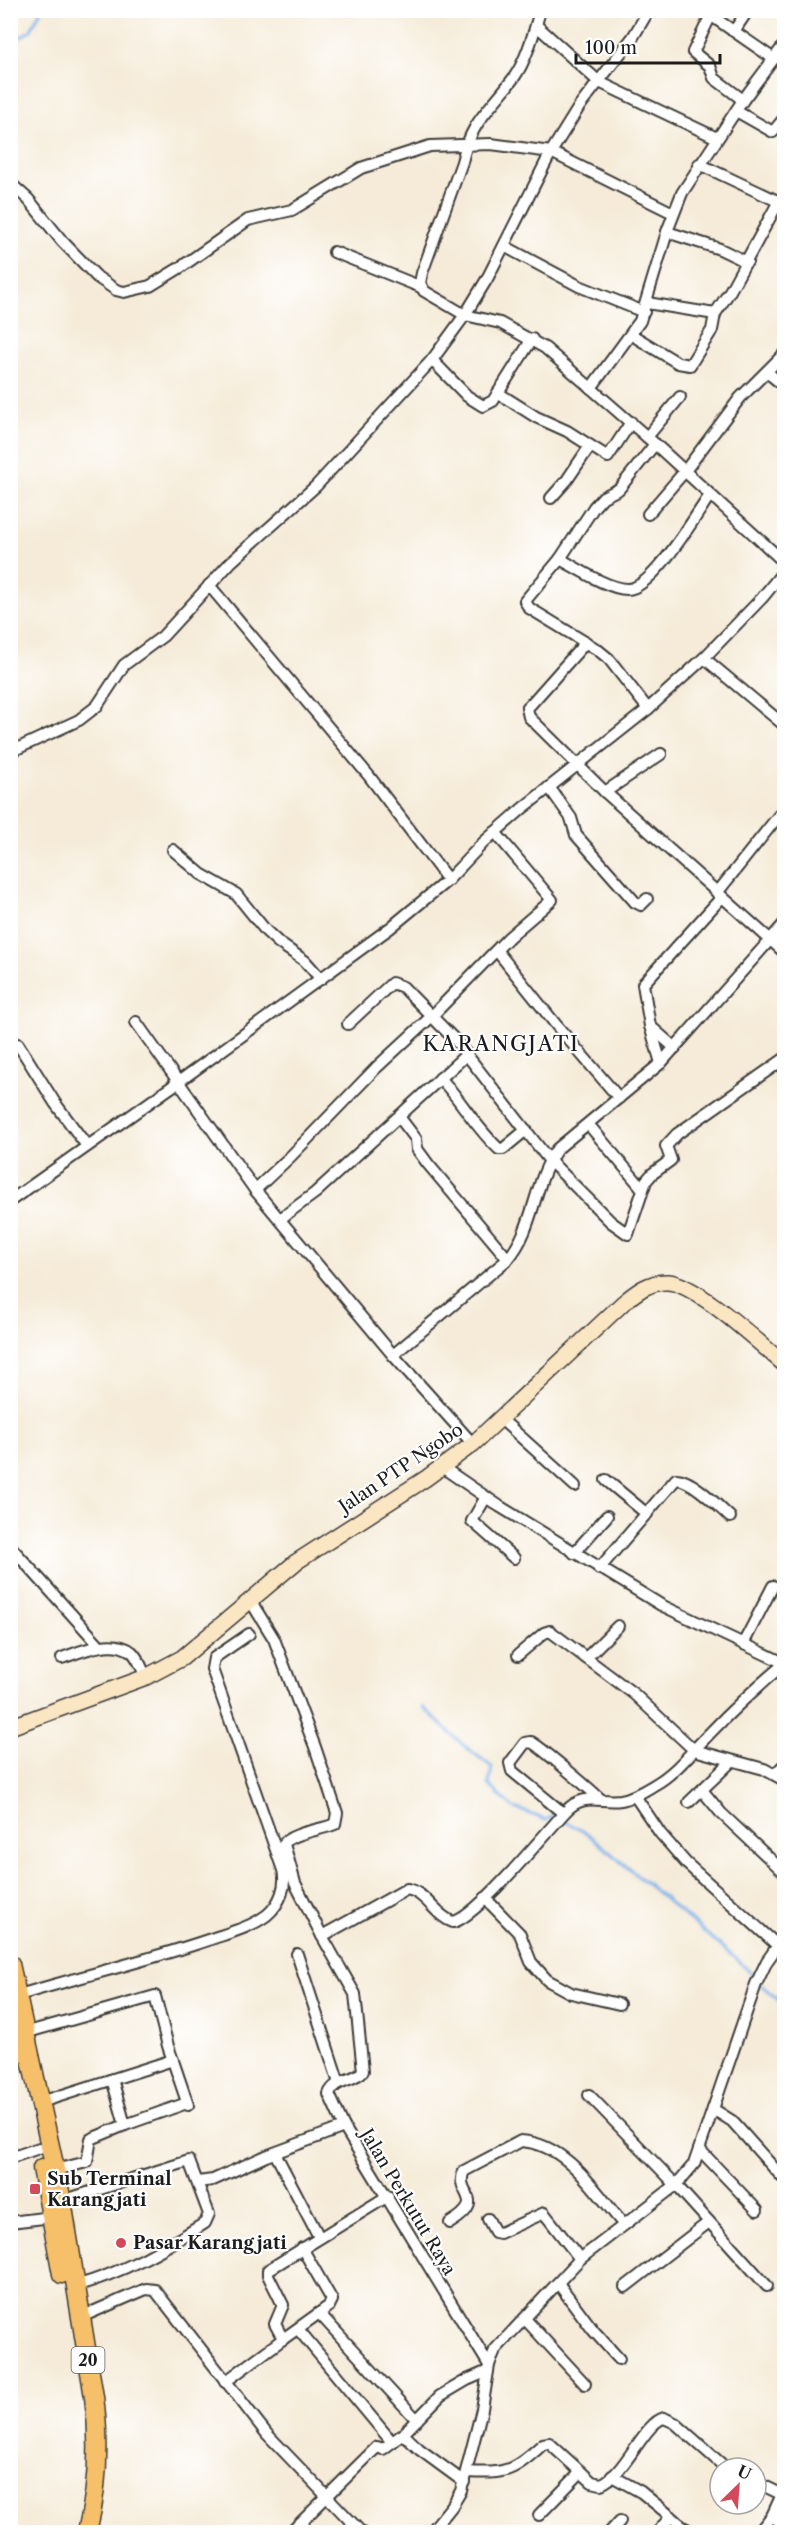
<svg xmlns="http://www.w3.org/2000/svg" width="795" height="2543" viewBox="0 0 795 2543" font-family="'Libre Caslon Text',serif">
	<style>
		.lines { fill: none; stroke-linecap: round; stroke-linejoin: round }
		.stream { stroke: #7ab0e9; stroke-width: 3 }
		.minor-casing { stroke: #3d3b38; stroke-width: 14 }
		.secondary-casing { stroke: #3d3b38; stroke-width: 18 }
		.trunk-casing { stroke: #3d3b38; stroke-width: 21 }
		.minor { stroke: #fff; stroke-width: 10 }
		.secondary { stroke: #fbe6c4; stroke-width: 15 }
		.trunk { stroke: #f6c06b; stroke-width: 18 }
		.poi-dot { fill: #d1495b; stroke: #fff; stroke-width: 2 }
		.labels { text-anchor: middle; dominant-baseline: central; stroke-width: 4.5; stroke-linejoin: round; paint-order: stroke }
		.shield { fill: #fff; stroke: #606060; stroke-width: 1.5 }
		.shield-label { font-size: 16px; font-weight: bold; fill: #1c1c1c }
		.street-label { font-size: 18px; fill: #1c1c1c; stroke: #fff }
		.poi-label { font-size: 18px; font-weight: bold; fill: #1c1c1c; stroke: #fff; text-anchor: start }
		.quarter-label { font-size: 21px; letter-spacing: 1.5px; fill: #1c1c1c; stroke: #fff }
	</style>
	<rect width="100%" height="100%" fill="#fff"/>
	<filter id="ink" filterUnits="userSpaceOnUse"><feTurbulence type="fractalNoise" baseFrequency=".0167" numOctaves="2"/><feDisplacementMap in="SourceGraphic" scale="12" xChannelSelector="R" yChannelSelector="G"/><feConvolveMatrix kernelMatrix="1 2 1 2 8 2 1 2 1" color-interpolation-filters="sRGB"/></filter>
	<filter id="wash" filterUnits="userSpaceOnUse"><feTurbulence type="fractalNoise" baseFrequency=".008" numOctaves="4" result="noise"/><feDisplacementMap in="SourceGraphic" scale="24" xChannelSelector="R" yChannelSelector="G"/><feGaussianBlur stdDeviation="1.35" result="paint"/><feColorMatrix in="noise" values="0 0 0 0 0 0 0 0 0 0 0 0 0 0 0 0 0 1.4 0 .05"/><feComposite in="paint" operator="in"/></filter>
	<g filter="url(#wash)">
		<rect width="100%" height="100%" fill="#f5ebd8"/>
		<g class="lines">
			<g class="stream">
				<path d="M10 44 31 30 41 10"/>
				<path d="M423 1707 462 1744 492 1767 489 1785 512 1807 546 1820 554 1815 557 1817"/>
				<path d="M562 1820 588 1834 742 1964 756 1979"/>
				<path d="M760 1984 784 2005"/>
			</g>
		</g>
	</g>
	<g filter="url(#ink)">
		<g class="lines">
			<defs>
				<g id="minor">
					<path d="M540 10C535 30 526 60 515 76 492 108 471 120 462 162L422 273 420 283 424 291 465 315 500 323 545 348 655 444 784 562"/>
					<path d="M703 10 774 59"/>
					<path d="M711 15 693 52 710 66 714 78 743 100"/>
					<path d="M536 25 599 82 717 138"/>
					<path d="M734 31 748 10"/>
					<path d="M736 111 773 132 782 121H784"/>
					<path d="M699 164 784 204"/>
					<path d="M10 183 28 199 62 241 97 277 116 290 124 292 150 286 181 267 248 220 292 210 361 168 430 146 491 144 551 152 673 213"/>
					<path d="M667 232 720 249 747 262"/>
					<path d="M504 246 579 286 644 312"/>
					<path d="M334 252 421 287"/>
					<path d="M647 303 715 314 730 291 779 201"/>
					<path d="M632 335 678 363 690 365 712 330 715 314"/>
					<path d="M432 360 467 396 483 406 493 401 532 339"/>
					<path d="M767 372 784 386"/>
					<path d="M591 388 640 321 668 229 682 193 743 100 784 45"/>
					<path d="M498 393 536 417 567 431 608 457 631 422"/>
					<path d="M647 437 680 397"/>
					<path d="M551 498 567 480 590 446"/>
					<path d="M648 514 685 471 740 398 784 354"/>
					<path d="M560 559C577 568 608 589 627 589 652 590 696 515 710 495"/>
					<path d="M209 585 369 776 448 880"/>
					<path d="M586 642 531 704 527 708 529 717 605 792 784 952"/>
					<path d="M704 658 784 725"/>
					<path d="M648 709 609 659 598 650 529 608 525 601 560 559 594 507 603 497 619 489 655 444"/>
					<path d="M10 752 79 720 97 706 124 665 163 636 231 562 316 486 432 360 465 315 487 279 551 152 579 107 633 37 649 10"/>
					<path d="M549 787 571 818 576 835 635 902 641 905 647 899"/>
					<path d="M605 792 661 754"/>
					<path d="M173 850 201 874 236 894 266 931 279 943 305 961 321 979"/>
					<path d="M717 893 784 809"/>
					<path d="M497 951 557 1026 619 1098"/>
					<path d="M136 1022 255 1190 393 1355 473 1444"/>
					<path d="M348 1024 392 983 403 987 456 1041 549 1160 611 1222 628 1234 646 1181 652 1174 671 1160 666 1146 677 1134 784 1059"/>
					<path d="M650 1026 675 1048"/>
					<path d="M18 1044 55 1103 87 1146"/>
					<path d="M661 1063 650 1026 643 984 722 897"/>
					<path d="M440 1078C462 1101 475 1127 499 1149H503L526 1130"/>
					<path d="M400 1118 416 1139 417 1149 428 1164 508 1259"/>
					<path d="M588 1124 642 1188"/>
					<path d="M255 1190 291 1156 377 1067 432 1016 509 937 552 900 495 832"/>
					<path d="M10 1201 177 1083 390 928 448 880 484 842 523 808 648 709 704 658 762 598 784 571"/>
					<path d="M280 1219 315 1193 467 1054"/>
					<path d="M393 1355 508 1259C535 1227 533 1183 557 1149L661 1063 784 924"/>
					<path d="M501 1419 575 1486"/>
					<path d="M442 1467 499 1506 661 1605 784 1663"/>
					<path d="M606 1480 647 1514"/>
					<path d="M486 1497 472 1521 514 1558"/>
					<path d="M10 1546 100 1646"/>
					<path d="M574 1553 607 1516"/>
					<path d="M599 1569 676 1479C692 1479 718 1506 730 1517"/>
					<path d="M250 1600 274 1639 315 1747 337 1813 335 1824C322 1830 290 1833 284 1844L295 1883 322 1936"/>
					<path d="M743 1644 773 1586"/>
					<path d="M518 1655 544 1633 550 1631 634 1694 694 1750 764 1769 784 1780"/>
					<path d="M62 1658C82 1651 112 1637 132 1652 138 1657 142 1669 146 1677"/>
					<path d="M586 1658 618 1626"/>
					<path d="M775 1774 784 1765"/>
					<path d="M702 1790 721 1813 784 1872"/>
					<path d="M635 1796 660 1833 686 1863 777 1945"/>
					<path d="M689 1802 732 1761"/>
					<path d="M563 1813 512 1771 510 1763 525 1743 531 1742C537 1744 596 1794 600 1799"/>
					<path d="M485 1898 520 1934 531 1962 547 1980 571 1993 619 2004"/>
					<path d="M297 1954 339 2083"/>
					<path d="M19 1995C82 1976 146 1961 208 1940 228 1933 250 1928 267 1915 280 1904 287 1886 283 1870L212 1669 214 1658 249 1634"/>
					<path d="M21 2034 155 1996 168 2046 188 2105"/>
					<path d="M112 2079 125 2125 187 2103"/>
					<path d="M589 2095 676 2185 767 2286"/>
					<path d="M41 2102 173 2060"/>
					<path d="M713 2109 732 2121 782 2177"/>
					<path d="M344 2127 329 2094C335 2079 354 2081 363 2071L355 1994 322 1936 407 1889C426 1892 435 1916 453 1922 476 1918 547 1831 566 1811 583 1792 600 1803 621 1800 633 1798 644 1791 654 1785 677 1772 693 1750 711 1732 734 1708 759 1685 784 1664"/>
					<path d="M700 2150 757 2210"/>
					<path d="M275 2153 319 2237"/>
					<path d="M10 2158 39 2148"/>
					<path d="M55 2170 87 2162 91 2139 125 2125"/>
					<path d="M198 2182 213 2180 266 2156 344 2127 489 2365"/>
					<path d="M62 2201 189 2161 209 2214 205 2223C162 2250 125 2272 75 2286"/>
					<path d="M488 2219 495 2232 500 2233 544 2213 580 2259"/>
					<path d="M10 2222 52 2217"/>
					<path d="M450 2223C490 2199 453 2194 464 2171L521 2141C568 2144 596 2193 624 2225"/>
					<path d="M558 2283 593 2330 619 2359"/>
					<path d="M625 2287 709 2222"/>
					<path d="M319 2313 417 2420"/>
					<path d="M81 2317 146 2289 155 2290 267 2434 361 2532"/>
					<path d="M526 2320 585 2384"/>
					<path d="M298 2329 392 2442"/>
					<path d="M283 2339 329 2306 332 2300 302 2248"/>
					<path d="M225 2382 283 2339 275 2324 283 2305 268 2275V2270L388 2196"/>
					<path d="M403 2434 419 2449 464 2482"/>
					<path d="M466 2472C507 2474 512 2472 543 2444L549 2443 592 2482 601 2484C625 2475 644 2423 664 2418L675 2423 726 2468"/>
					<path d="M612 2476 641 2492 690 2532"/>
					<path d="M756 2482 783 2495"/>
					<path d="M539 2515 581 2472"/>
					<path d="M772 2516 784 2525"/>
					<path d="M291 2532 377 2447 383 2449 403 2434 440 2396 467 2380 488 2371"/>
					<path d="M431 2532 452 2506 461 2491 482 2409 489 2365 495 2350 580 2259 676 2185 694 2164 756 1984 767 1961 784 1937"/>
					<path d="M610 2532 620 2521"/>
					<path d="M658 2532 671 2516"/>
					<path d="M759 2532 772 2516 784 2490"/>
				</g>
				<path id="secondary" d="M10 1727 146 1677 182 1658 296 1562 425 1479 473 1444 623 1303C636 1292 650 1281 668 1282 696 1283 761 1345 784 1364"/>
				<g id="trunk">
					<path d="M10 1964 62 2201 94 2397C100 2442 98 2488 87 2532"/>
					<path d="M10 2020 19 2053"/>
					<path d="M42 2168 62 2274"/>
				</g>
			</defs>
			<use href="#minor" class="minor-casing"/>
			<use href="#secondary" class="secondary-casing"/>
			<use href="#trunk" class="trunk-casing"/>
			<use href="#minor" class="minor"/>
			<use href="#secondary" class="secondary"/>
			<use href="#trunk" class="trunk"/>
		</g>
	</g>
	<g class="poi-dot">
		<rect x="29" y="2183" width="12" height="12" rx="3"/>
		<circle cx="121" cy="2243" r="6"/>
	</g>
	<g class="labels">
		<rect class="shield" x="71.5" y="2347" width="33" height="26" rx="4.5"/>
		<g class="shield-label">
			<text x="88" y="2360">20</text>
		</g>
		<g class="street-label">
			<text transform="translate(401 1468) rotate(-34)">Jalan PTP Ngobo</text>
			<text transform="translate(408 2202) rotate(59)">Jalan Perkutut Raya</text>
		</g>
		<g class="poi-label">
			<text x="47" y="2179">Sub Terminal<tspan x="47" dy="21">Karangjati</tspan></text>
			<text x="133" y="2243">Pasar Karangjati</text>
		</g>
		<g class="quarter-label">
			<text x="501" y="1043">KARANGJATI</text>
		</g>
	</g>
	<rect width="795" height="2543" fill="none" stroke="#fff" stroke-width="36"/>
	<g transform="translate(738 2486) rotate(25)"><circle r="28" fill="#ffffff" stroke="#a4a4a4" stroke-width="1.5"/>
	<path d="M0-4.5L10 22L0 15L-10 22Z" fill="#d1495b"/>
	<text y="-9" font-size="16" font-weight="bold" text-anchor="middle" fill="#1c1c1c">U</text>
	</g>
	<path d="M576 54v9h144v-9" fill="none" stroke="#1c1c1c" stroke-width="3"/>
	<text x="585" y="54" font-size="18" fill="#1c1c1c" stroke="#ffffff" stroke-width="4.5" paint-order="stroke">100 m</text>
</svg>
